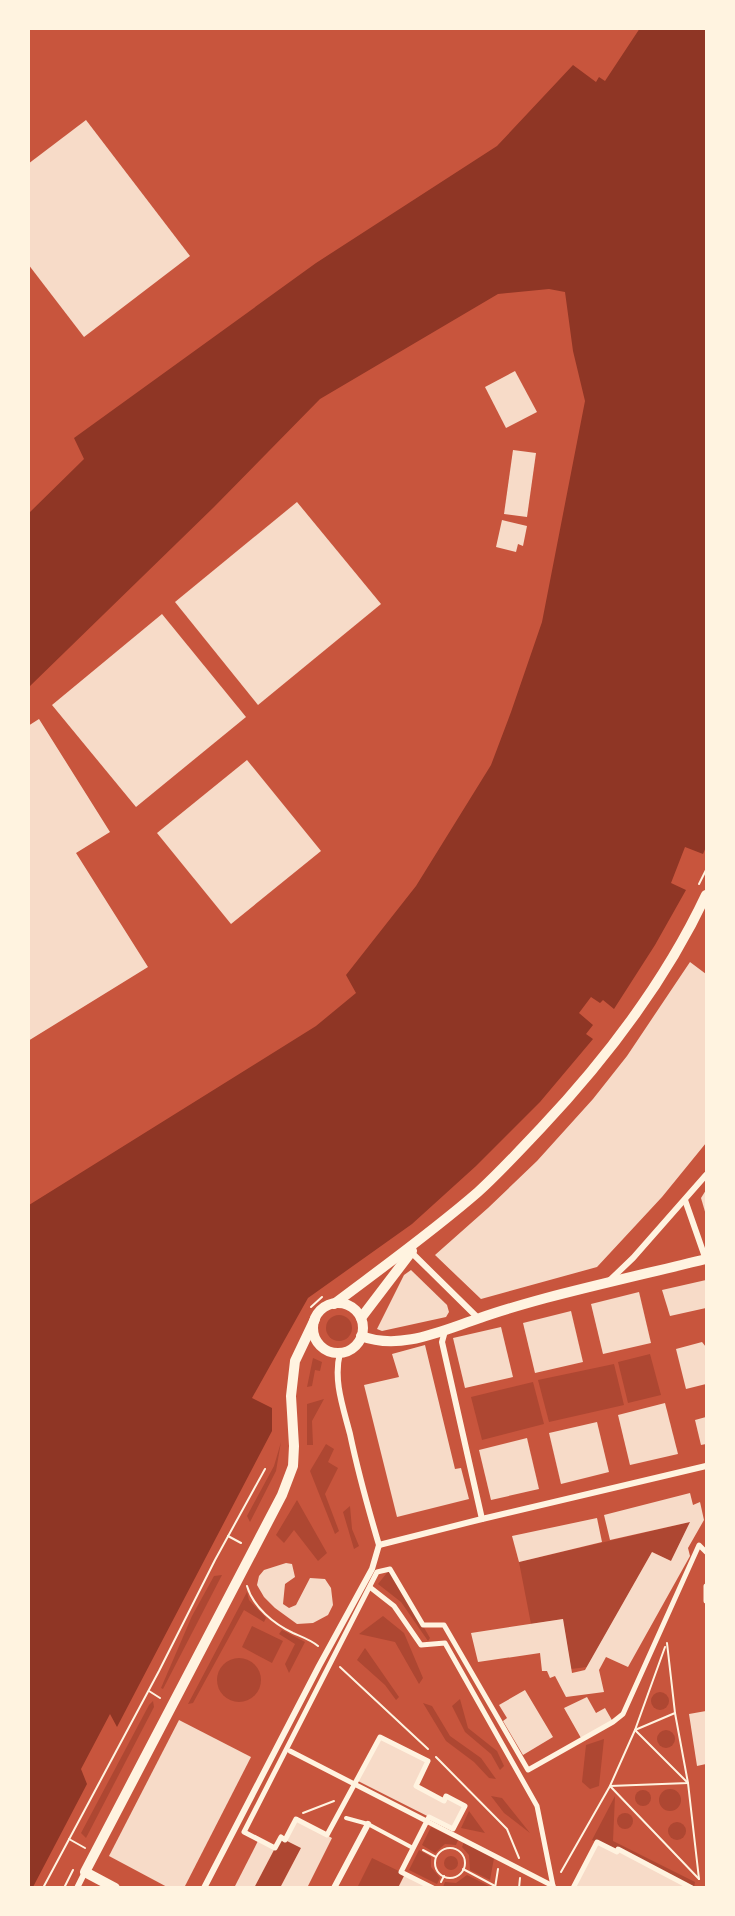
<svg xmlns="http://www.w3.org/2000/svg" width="735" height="1916" viewBox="0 0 735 1916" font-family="'Nunito Sans',sans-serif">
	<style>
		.green { fill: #ae4732 }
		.water { fill: #8f3625 }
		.building { fill: #f7dbc8 }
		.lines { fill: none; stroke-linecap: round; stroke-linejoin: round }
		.path { stroke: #fff3e0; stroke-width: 2 }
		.service { stroke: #fff3e0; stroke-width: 4 }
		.pedestrian { stroke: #fff3e0; stroke-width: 5 }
		.minor { stroke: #fff3e0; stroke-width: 6 }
		.secondary { stroke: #fff3e0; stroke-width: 10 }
		.primary { stroke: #fff3e0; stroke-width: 10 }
	</style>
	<rect width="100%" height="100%" fill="#c8553d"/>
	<g class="green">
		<circle cx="339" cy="1328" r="13"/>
		<path d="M650 1354 661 1395 628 1403 618 1362Z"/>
		<path d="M313 1358 322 1362 320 1371 315 1370 312 1386 307 1387Z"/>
		<path d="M614 1364 624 1405 549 1422 538 1380Z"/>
		<path d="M533 1382 544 1424 482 1440 471 1397Z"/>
		<path d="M324 1399 312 1421 313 1445H307V1404Z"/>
		<path d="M281 1442 276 1471 250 1522 247 1516 274 1466Z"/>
		<path d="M326 1444 334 1449 328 1462 338 1468 325 1494 339 1531 335 1534 310 1471Z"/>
		<path d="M297 1500 327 1553 318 1561 294 1530 284 1543 276 1535Z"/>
		<path d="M350 1506 352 1529 359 1546 354 1549 343 1512Z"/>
		<path d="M690 1522 671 1561 652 1552 587 1667 571 1669 563 1619 531 1624 519 1562Z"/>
		<path d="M390 1569 430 1638 428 1641 401 1602 378 1584Z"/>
		<path d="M222 1575 163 1689 161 1688 192 1616 214 1576Z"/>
		<path d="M247 1592 249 1600 266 1618 264 1622 244 1610 193 1703 188 1704Z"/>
		<path d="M383 1616 404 1633 423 1678 419 1684 395 1642 359 1634Z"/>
		<path d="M252 1626 283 1641 272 1663 242 1647Z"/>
		<path d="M282 1630 305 1642 289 1673 285 1664 295 1644 279 1634Z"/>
		<path d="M365 1648 399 1697 396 1700 385 1685 357 1660Z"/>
		<circle cx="239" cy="1680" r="22"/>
		<circle cx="660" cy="1701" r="9"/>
		<path d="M460 1699 468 1728 497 1751 504 1766 500 1770 491 1754 465 1732 452 1706Z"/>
		<path d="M153 1701 154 1707 86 1838 81 1833 149 1705Z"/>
		<path d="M423 1703 432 1706 450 1736 481 1758 496 1779 489 1778 474 1762 446 1741Z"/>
		<circle cx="666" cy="1739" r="9"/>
		<path d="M604 1739 599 1786 590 1789 582 1782 586 1745Z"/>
		<circle cx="670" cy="1800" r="11"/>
		<circle cx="643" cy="1798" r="8"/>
		<path d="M491 1796 502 1798 530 1833 504 1813Z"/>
		<path d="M615 1796 613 1841 695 1882 694 1887 618 1849 592 1840Z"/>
		<path d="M469 1811 485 1833 461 1828Z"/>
		<circle cx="625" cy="1821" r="8"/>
		<circle cx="677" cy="1831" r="9"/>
		<path d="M431 1827 458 1840 456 1845 445 1844 435 1853 422 1845Z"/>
		<path d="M281 1837 301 1848 280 1887 254 1888Z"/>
		<path d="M464 1842 494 1858 490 1880 470 1870 469 1855 462 1847Z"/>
		<path d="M419 1850 431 1857V1867L440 1878 437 1884 409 1870Z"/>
		<circle cx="451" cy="1863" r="7"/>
		<path d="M372 1858 405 1874 398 1887 357 1888Z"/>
		<path d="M467 1875 489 1886 488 1887H443L445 1882 456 1883Z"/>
	</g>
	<path class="water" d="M640 28 706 29V847L703 854 685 847 671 883 686 890 655 945 614 1009 603 1000 600 1003 591 997 579 1013 593 1025 586 1034 593 1039 540 1102 476 1166 412 1224 308 1298 252 1398 272 1408V1431L117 1727 110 1714 81 1769 87 1784 33 1887H29V1205L316 1026 356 993 346 975 416 886 491 765 511 712 542 622 585 401 573 351 565 292 549 289 498 294 320 399 214 507 29 687V513L84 459 74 438 316 263 497 146 573 65 596 82 599 77 605 81Z"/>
	<g class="building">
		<path d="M86 120 190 256 84 337 28 264V164Z"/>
		<path d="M515 371 537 412 506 428 485 387Z"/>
		<path d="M513 450 536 453 527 517 504 514Z"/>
		<path d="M297 502 381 604 258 705 175 602Z"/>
		<path d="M502 520 527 526 523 546 518 544 516 552 496 547Z"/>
		<path d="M162 614 246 717 136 807 52 705Z"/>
		<path d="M39 719 110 832 76 853 148 967 28 1041V726Z"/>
		<path d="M247 760 321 851 231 924 157 833Z"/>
		<path d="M690 962 706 974V1143L662 1197 597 1267 481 1299 435 1255 488 1208 537 1161 593 1099 627 1056Z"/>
		<path d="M706 1190V1215L701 1198Z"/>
		<path d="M411 1270 447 1305 449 1312 446 1317 382 1331 377 1329 404 1275Z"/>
		<path d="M706 1280V1308L670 1316 662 1290Z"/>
		<path d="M639 1292 651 1343 603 1354 591 1304Z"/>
		<path d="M571 1311 583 1362 535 1373 523 1323Z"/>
		<path d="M501 1327 513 1377 465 1388 453 1338Z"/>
		<path d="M702 1342 706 1347V1384L686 1389 676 1349Z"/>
		<path d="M425 1345 455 1469 461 1468 469 1499 397 1517 364 1385 399 1377 392 1354Z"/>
		<path d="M665 1403 678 1454 630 1465 618 1415Z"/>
		<path d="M706 1417V1444L701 1445 695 1420Z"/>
		<path d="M597 1422 609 1472 561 1484 549 1433Z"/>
		<path d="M527 1438 539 1489 491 1500 479 1450Z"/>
		<path d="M690 1493 693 1505 700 1502 704 1520 688 1548 690 1556 628 1667 606 1657 599 1670 604 1692 566 1697 555 1676 550 1678 547 1671H542L540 1653 478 1662 471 1633 563 1619 572 1673 585 1670 652 1552 671 1561 690 1522 610 1540 604 1515Z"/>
		<path d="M597 1518 602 1542 519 1562 512 1536Z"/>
		<path d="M286 1563 292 1564 295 1577 285 1584 283 1604 289 1608 296 1605 310 1578 325 1579 331 1588 333 1605 328 1615 313 1623 297 1624 275 1608 264 1597 257 1585 259 1576 264 1570Z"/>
		<path d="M525 1690 553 1737 523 1755 503 1721 507 1718 499 1705Z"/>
		<path d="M587 1697 596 1713 605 1708 613 1722 581 1738 564 1708Z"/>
		<path d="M706 1711V1764L697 1766 689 1714Z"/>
		<path d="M179 1720 251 1757 184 1888H169L109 1856Z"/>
		<path d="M380 1737 428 1761 416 1786 444 1801 446 1796 465 1806 453 1829 358 1781Z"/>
		<path d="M296 1819 332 1838 307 1888H280L301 1848 285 1840Z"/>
		<path d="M259 1839 275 1848 254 1888H234Z"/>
		<path d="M597 1842 617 1852 618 1849 692 1888 574 1886Z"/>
		<path d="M405 1874 433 1888H398Z"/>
	</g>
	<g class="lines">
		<g class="path">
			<path d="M699 884 706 870"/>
			<path d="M311 1307 322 1297"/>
			<path d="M228 1536 241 1543"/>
			<path d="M247 1586C253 1607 274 1624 293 1633 302 1637 311 1640 318 1646"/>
			<path d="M667 1643 675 1713 688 1783 699 1879"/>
			<path d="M340 1667 428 1749"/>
			<path d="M149 1691 160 1698"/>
			<path d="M675 1713 635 1730 688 1783 610 1786 699 1879"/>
			<path d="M436 1757 507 1829 519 1858"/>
			<path d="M303 1813 334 1801"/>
			<path d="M69 1839 85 1848"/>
			<circle cx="450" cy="1863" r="15"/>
			<path d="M423 1850 436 1857"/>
			<path d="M463 1869 495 1886"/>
			<path d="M561 1872 610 1786 635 1730 665 1647"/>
			<path d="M441 1882 444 1876"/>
			<path d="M43 1888 159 1671 215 1560 265 1469"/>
			<path d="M64 1888 73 1870"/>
			<path d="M495 1888 498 1869"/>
			<path d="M519 1888 520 1878"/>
		</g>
		<path class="service" d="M346 1818 368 1824 411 1847"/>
		<g class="pedestrian">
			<path d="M706 1586V1601"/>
			<path d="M371 1588 394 1606 421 1645 445 1643 537 1806 553 1886"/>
			<path d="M290 1751 553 1886"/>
			<path d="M433 1888 401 1872 429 1817 453 1829 465 1806 446 1796 444 1801 416 1786 428 1761 380 1737 327 1835 296 1819 285 1840 281 1837 275 1848 244 1832 377 1572 390 1569 423 1625H444L528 1770 613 1722 623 1714 699 1545 706 1552"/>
			<path d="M573 1888 597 1842 617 1852 618 1849 692 1888"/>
		</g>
		<g class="minor">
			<path d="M685 1200 706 1260"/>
			<path d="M411 1252 478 1318"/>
			<path d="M609 1281 633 1258 706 1175"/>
			<path d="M445 1331 442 1342 482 1519"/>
			<path d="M340 1353C333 1380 343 1407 350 1434 358 1472 368 1508 379 1545"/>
			<path d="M379 1545 482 1519 706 1466"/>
			<path d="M77 1888 85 1872"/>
			<path d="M204 1888 319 1666 372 1569 379 1545"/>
			<path d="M334 1888 368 1824"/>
		</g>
		<g class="secondary">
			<circle cx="338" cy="1328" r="25"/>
			<path d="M361 1336C401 1351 443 1330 480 1318 502 1310 524 1304 546 1298 599 1284 653 1272 706 1259"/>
			<path d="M115 1888 85 1872 282 1495 293 1466 294 1446 291 1396 295 1361 315 1319"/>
		</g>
		<g class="primary">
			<path d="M334 1304C383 1267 432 1232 478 1192 500 1172 521 1149 541 1128 607 1058 665 982 706 895"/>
			<path d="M361 1318 412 1251"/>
		</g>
	</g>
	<rect width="735" height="1916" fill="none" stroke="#fff3e0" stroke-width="60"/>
</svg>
